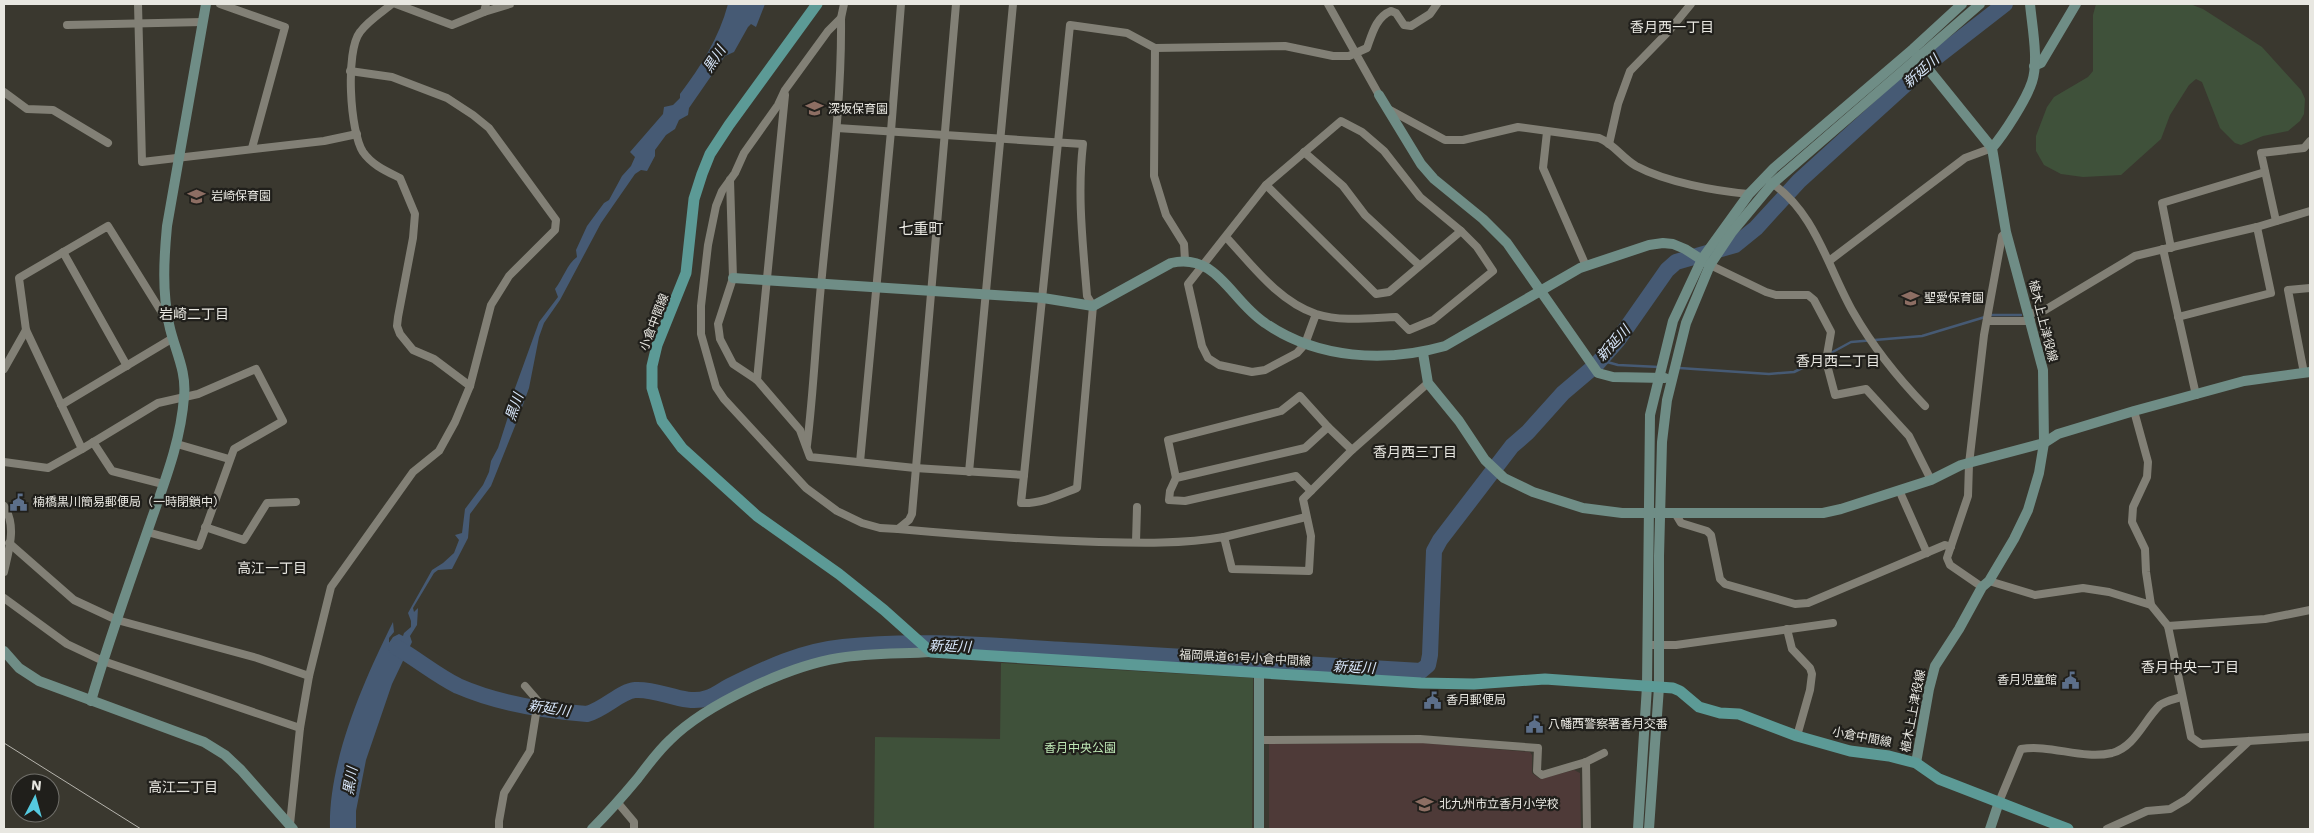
<svg xmlns="http://www.w3.org/2000/svg" width="2314" height="833" viewBox="0 0 2314 833" font-family="'Work Sans','Noto Sans JP',sans-serif">
	<style>
		.education { fill: #4e3a38 }
		.green { fill: #3f513a }
		.water { fill: #465a74 }
		.lines { fill: none; stroke-linecap: round; stroke-linejoin: round }
		.stream { stroke: #465a74; stroke-width: 2.5 }
		.river { stroke: #465a74; stroke-width: 16 }
		.street { stroke: #828076; stroke-width: 8 }
		.secondary { stroke: #6f8d86; stroke-width: 10 }
		.primary { stroke: #5c9a96; stroke-width: 11 }
		.tram { stroke: #b6b4ad; stroke-width: 1 }
		.labels { text-anchor: middle; dominant-baseline: central; stroke-width: 4.5; stroke-linejoin: round; paint-order: stroke }
		.poi-label { font-size: 12px; fill: #e8e7e1; stroke: #201f1b; text-anchor: start }
		.street-label { font-size: 12px; fill: #e8e7e1; stroke: #201f1b }
		.park-label { font-size: 12px; fill: #bee7b5; stroke: #201f1b }
		.neighbourhood-label { font-size: 14px; fill: #e8e7e1; stroke: #201f1b }
		.water-label { font-size: 14px; font-style: italic; fill: #d7e6fa; stroke: #201f1b }
		.quarter-label { font-size: 15px; fill: #e8e7e1; stroke: #201f1b }
	</style>
	<rect width="100%" height="100%" fill="#3a382f"/>
	<path class="education" d="M1424 743 1530 752 1532 755V773L1540 779 1574 770 1580 773 1581 829H1269V744Z"/>
	<g class="green">
		<path d="M2096 4H2190L2203 9 2262 47 2301 90 2305 99 2304 114 2300 121 2288 131 2263 136 2241 145 2235 143 2220 128 2202 82 2196 79 2189 85 2170 115 2161 139 2121 175 2083 177 2061 174 2044 165 2036 151V136L2047 107 2054 97 2088 77 2093 71V15Z"/>
		<path d="M1001 663 1253 678 1252 829H874L875 737 1000 739Z"/>
	</g>
	<path class="water" d="M728 4H765L756 27 751 24 748 27 734 52 725 56 689 108 688 115 679 120 675 129 666 135 655 150V156L647 171 641 170 635 174 601 223 560 300 544 323 539 337 529 388 519 416 491 486 470 514 468 538 452 569 438 570 434 573 413 608 414 612 418 608 417 625 410 636 412 642 392 684 366 760 356 811V829H330C328 762 363 682 393 622L394 632 389 638V643L393 637 399 634 403 636 404 633 411 627V621L408 613 432 570 443 563 454 553 459 540 455 535 462 533 465 509 483 485 489 472 491 461 498 448 513 401 514 391 539 322 558 297 555 289C563 279 567 264 577 257L576 250 587 226 604 203 609 200 622 176 631 166 635 157 630 152 663 114 664 107 673 105 680 98V94C701 66 719 38 728 4Z"/>
	<g class="lines">
		<g class="stream">
			<path d="M1990 315H2021"/>
			<path d="M1829 354 1851 342 1922 336 1985 317"/>
			<path d="M1600 360 1618 365 1659 367"/>
			<path d="M1679 368 1769 374 1794 372 1825 357"/>
		</g>
		<path class="river" d="M396 647C417 659 436 675 458 686 497 703 545 711 587 714 605 709 621 691 635 690 659 688 685 706 707 698 715 696 722 690 730 686 766 668 802 651 843 647 922 638 1003 647 1083 651 1196 658 1308 664 1421 671L1428 665 1430 655 1434 551 1440 540 1512 446 1528 432 1563 393 1596 365 1618 340 1667 270 1676 262 1735 245 1756 228 1799 181 1929 63 2005 4"/>
		<g class="street">
			<path d="M138 4 142 162 324 141 357 134"/>
			<path d="M220 4 285 27 252 148"/>
			<path d="M392 4C382 12 368 21 360 32 345 51 350 132 363 152 372 165 386 171 400 178L415 214 413 238 398 317 397 326 400 334 413 350 434 359 470 386"/>
			<path d="M396 4 452 25 484 12"/>
			<path d="M486 4 484 12 510 4"/>
			<path d="M1328 4 1379 95"/>
			<path d="M841 18 828 31 785 90 778 105 744 153 735 173 722 191 716 206 708 245 701 306V334L716 387 724 399 806 488 837 511 862 523 880 528 898 529 909 520 912 514 956 4"/>
			<path d="M67 25 203 22"/>
			<path d="M1155 48 1154 176 1166 215 1184 244 1185 260"/>
			<path d="M4 92 27 109 53 110 108 143"/>
			<path d="M1390 110 1445 140H1463L1518 127 1599 138C1614 144 1622 158 1636 166 1666 182 1715 191 1749 194"/>
			<path d="M837 128 1083 144C1077 195 1083 245 1087 296L1093 306 1077 488C1059 495 1041 504 1021 503L1024 475 1070 25 1127 33 1155 48 1285 46 1333 56H1349L1367 48C1372 34 1376 17 1391 11L1396 13 1404 25 1411 26 1430 14 1437 4"/>
			<path d="M1547 132 1543 168 1586 266"/>
			<path d="M1609 144 1618 104 1630 71 1668 32 1691 4"/>
			<path d="M1304 152 1343 186 1365 215 1419 265"/>
			<path d="M730 180 733 278 718 324 720 339 733 364 757 380 800 430 810 457 915 468 1024 475"/>
			<path d="M1770 182C1815 211 1828 268 1853 312 1873 347 1897 377 1925 406"/>
			<path d="M1266 185 1376 294 1389 292 1461 231"/>
			<path d="M2276 221 2261 153 2304 148 2310 141"/>
			<path d="M1226 237C1252 265 1278 301 1316 314 1341 322 1371 318 1396 317L1409 330 1433 320 1493 271 1477 247 1461 231 1420 197 1384 151 1362 132 1341 121 1266 185 1188 284 1202 346 1208 358 1219 365 1252 372 1265 370 1297 353 1305 344 1316 314"/>
			<path d="M2171 248 2162 203 2265 172"/>
			<path d="M2163 249 2196 395"/>
			<path d="M63 252 127 366"/>
			<path d="M1829 261 1965 158 1992 148"/>
			<path d="M1710 265 1766 292 1776 295H1808L1814 300 1831 332 1826 361 1835 395 1866 389 1909 436 1931 480"/>
			<path d="M2029 314 2045 310 2135 256 2257 227 2310 211"/>
			<path d="M2178 317 2271 293 2257 227"/>
			<path d="M1987 321H2031"/>
			<path d="M4 369 26 330"/>
			<path d="M2304 373 2288 290 2310 288"/>
			<path d="M757 380 785 95"/>
			<path d="M61 405 173 338"/>
			<path d="M2134 411 2148 462 2147 477 2133 507 2132 522 2145 549 2146 572 2151 605 2168 626 2191 737 2201 744 2310 737"/>
			<path d="M93 442 112 471 163 484"/>
			<path d="M177 444 229 459"/>
			<path d="M807 445C814 388 816 332 822 275 830 190 842 104 841 18L844 4"/>
			<path d="M4 462 48 468 82 449"/>
			<path d="M860 462 891 131 901 4"/>
			<path d="M969 472 1013 4"/>
			<path d="M1176 478 1168 440 1281 411 1300 396 1328 427"/>
			<path d="M1899 490 1927 553"/>
			<path d="M1311 491 1296 476 1185 501 1169 500 1170 491 1176 478 1305 448 1328 427 1352 450"/>
			<path d="M4 506C17 526 9 549 4 572"/>
			<path d="M1675 513 1681 523 1707 531 1711 535 1720 579 1725 584 1795 604 1808 603 1945 545 1951 547"/>
			<path d="M205 527 244 540 267 503 296 502"/>
			<path d="M898 529C965 535 1032 540 1099 542 1141 543 1182 544 1224 537L1232 569 1309 571 1311 536 1303 499 1352 450 1428 383"/>
			<path d="M147 532 199 546 234 449 283 421 256 369 198 394 158 403 82 449 26 330 19 278 108 226 167 321"/>
			<path d="M1224 537 1306 517"/>
			<path d="M1136 542 1137 507"/>
			<path d="M9 543 74 600 117 620 257 658 309 676"/>
			<path d="M1989 581 2035 595 2083 588 2109 592 2151 605"/>
			<path d="M1982 587 1950 565 1947 558 1968 496 1969 464 1984 335 2002 236 2006 232"/>
			<path d="M4 598 67 644 103 661 300 728"/>
			<path d="M2168 626 2265 619 2310 610"/>
			<path d="M1787 629 1792 649 1810 668 1812 674 1810 690 1797 736"/>
			<path d="M1648 645H1676L1833 623"/>
			<path d="M1259 740 1420 739 1538 748 1537 771 1542 775 1586 762 1604 753"/>
			<path d="M1586 762 1587 829"/>
			<path d="M1999 802 2021 749C2051 744 2082 760 2112 753 2135 747 2144 720 2160 705 2165 701 2175 699 2181 697"/>
			<path d="M618 803 634 822V829"/>
			<path d="M290 824 300 728 309 676 331 587 413 472 439 451 455 422 470 386 491 305 509 276 555 230 556 220 489 128 473 115 447 98 392 77 350 71"/>
			<path d="M499 829V821L504 793 530 751 538 701 525 686"/>
			<path d="M2107 829 2147 811 2170 809 2187 799 2249 741"/>
		</g>
		<g class="secondary">
			<path d="M1916 54 1992 148"/>
			<path d="M2034 66 2041 63 2076 4"/>
			<path d="M1379 95 1421 164 1434 179 1483 219 1507 243 1598 373 1613 377 1665 378"/>
			<path d="M733 278 1043 298 1093 306 1171 263C1217 252 1231 301 1265 323 1317 359 1385 363 1445 346L1580 268 1649 245 1663 243 1673 244 1685 249 1710 265"/>
			<path d="M1423 353 1428 383 1459 421 1485 460 1504 478 1533 492 1583 508 1622 513H1823L1841 509 1931 480 1961 465 2044 443 2058 434 2134 411 2244 381 2310 372"/>
			<path d="M4 651 19 668 39 681 204 742 225 755 241 770 293 829"/>
			<path d="M91 701C109 639 131 579 152 518 166 478 181 439 184 397 187 370 174 349 169 324 162 291 164 258 167 226L206 4"/>
			<path d="M1916 763 1929 689 1935 666 1959 629 1982 587 1989 581 2014 539 2028 510 2039 473 2044 443 2043 370 2006 232 1992 148C2004 134 2026 100 2032 82 2039 61 2032 26 2030 4"/>
			<path d="M592 829C608 813 623 796 638 778 648 765 658 751 670 740 706 704 789 666 839 658 869 653 900 654 931 652"/>
			<path d="M1259 829V672"/>
			<path d="M1638 829 1647 686 1650 415 1673 321 1702 259 1749 194 1774 168 1913 49 1962 4"/>
			<path d="M1649 829 1659 687V556L1662 442 1667 400 1686 323 1710 265 1732 232 1772 184 1980 4"/>
			<path d="M1990 829 1999 802"/>
		</g>
		<path class="primary" d="M817 4 729 125 710 154 702 174 694 199 686 273 657 345 652 366V388L662 421 682 448 757 516 839 574 884 610 931 652 1421 683 1474 684 1545 679 1673 688 1680 691 1699 707 1720 713 1739 714 1797 736 1850 751 1889 756 1916 763 1939 779 2068 829"/>
		<path class="tram" d="M4 743 141 829"/>
	</g>
	<defs>
		<symbol id="school-bare" viewBox="-9 -9 18 18"><path d="M0-5L7-2L0 1L-7-2ZM-4 1L0 2.5L4 1V4Q0 6-4 4Z" fill="#8d6e63" stroke="#201f1b" stroke-width="2.5" paint-order="stroke"/></symbol>
		<symbol id="civic-bare" viewBox="-9 -9 18 18"><path d="M-.6-6.5H3V-4.5H.6V-3L4-1V1h2V6H-6V1h2V-1L-.6-3ZM-1.2 2.5V6h2.4V2.5Z" fill="#5c6f8a" stroke="#201f1b" stroke-width="2.5" paint-order="stroke"/></symbol>
	</defs>
	<g fill-rule="evenodd">
		<use href="#school-bare" x="802" y="96" width="25" height="25"/>
		<use href="#school-bare" x="184" y="184" width="25" height="25"/>
		<use href="#school-bare" x="1898" y="286" width="25" height="25"/>
		<use href="#civic-bare" x="6" y="490" width="25" height="25"/>
		<use href="#civic-bare" x="2058" y="668" width="25" height="25"/>
		<use href="#civic-bare" x="1420" y="688" width="25" height="25"/>
		<use href="#civic-bare" x="1522" y="712" width="25" height="25"/>
		<use href="#school-bare" x="1412" y="792" width="25" height="25"/>
	</g>
	<g class="labels">
		<g class="poi-label">
			<text x="828" y="109">深坂保育園</text>
			<text x="211" y="196">岩崎保育園</text>
			<text x="1924" y="298">聖愛保育園</text>
			<text x="33" y="502">楠橋黒川簡易郵便局（一時閉鎖中）</text>
			<text x="2057" y="680" text-anchor="end">香月児童館</text>
			<text x="1446" y="700">香月郵便局</text>
			<text x="1548" y="724">八幡西警察署香月交番</text>
			<text x="1439" y="804">北九州市立香月小学校</text>
		</g>
		<g class="street-label">
			<text transform="translate(2043 321) rotate(76)">植木上上津役線</text>
			<text transform="translate(654 322) rotate(-69)">小倉中間線</text>
			<text transform="translate(1245 658) rotate(3)">福岡県道61号小倉中間線</text>
			<text transform="translate(1913 711) rotate(-79)">植木上上津役線</text>
			<text transform="translate(1862 737) rotate(11)">小倉中間線</text>
		</g>
		<g class="park-label">
			<text x="1080" y="748">香月中央公園</text>
		</g>
		<g class="neighbourhood-label">
			<text x="1672" y="27">香月西一丁目</text>
			<text x="194" y="314">岩崎二丁目</text>
			<text x="1838" y="361">香月西二丁目</text>
			<text x="1415" y="452">香月西三丁目</text>
			<text x="272" y="568">高江一丁目</text>
			<text x="2190" y="667">香月中央一丁目</text>
			<text x="183" y="787">高江二丁目</text>
		</g>
		<g class="water-label">
			<text transform="translate(714 59) rotate(-57)">黒川</text>
			<text transform="translate(1921 71) rotate(-41)">新延川</text>
			<text transform="translate(1613 343) rotate(-48)">新延川</text>
			<text transform="translate(514 407) rotate(-71)">黒川</text>
			<text transform="translate(950 646) rotate(2)">新延川</text>
			<text transform="translate(1354 667) rotate(3)">新延川</text>
			<text transform="translate(549 708) rotate(9)">新延川</text>
			<text transform="translate(350 781) rotate(-81)">黒川</text>
		</g>
		<g class="quarter-label">
			<text x="921" y="229">七重町</text>
		</g>
	</g>
	<rect width="2314" height="833" fill="none" stroke="#e8e7e1" stroke-width="10"/>
	<g transform="translate(35 798) rotate(6)"><circle r="24" fill="#201f1b" stroke="#706f6a"/>
	<path d="M0-4L9 19L0 12L-9 19Z" fill="#55cae0"/>
	<text y="-8" font-size="14" font-weight="bold" text-anchor="middle" fill="#e8e7e1">N</text>
	</g>
</svg>
